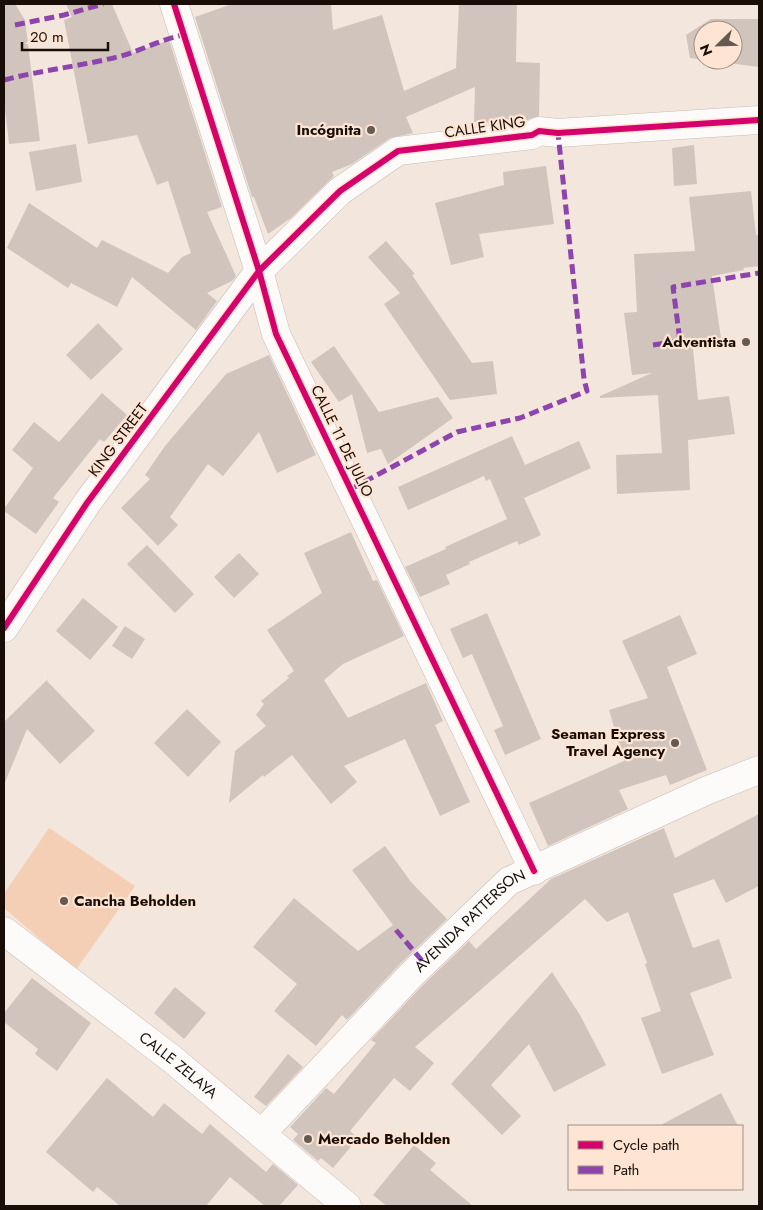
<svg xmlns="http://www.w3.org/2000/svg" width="763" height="1210" viewBox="0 0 763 1210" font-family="Jost,sans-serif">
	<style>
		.green { fill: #f4cfb5 }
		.building { fill: #d0c4bc; fill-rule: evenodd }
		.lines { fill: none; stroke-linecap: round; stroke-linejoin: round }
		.minor-casing { stroke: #c6bbb3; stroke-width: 29 }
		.minor { stroke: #fdfbfa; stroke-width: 28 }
		.quiet { stroke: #8e44ad; stroke-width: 5; stroke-dasharray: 10 5; stroke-linecap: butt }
		.cycleway-casing { stroke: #fde4d3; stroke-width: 9 }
		.cycleway { stroke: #d6006c; stroke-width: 6 }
		.poi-dot { fill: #655a52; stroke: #fde4d3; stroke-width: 2 }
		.labels { text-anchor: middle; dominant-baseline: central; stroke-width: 4.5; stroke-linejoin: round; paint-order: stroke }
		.street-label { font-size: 15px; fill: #180e07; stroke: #fde4d3 }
		.poi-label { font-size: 15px; font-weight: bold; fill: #180e07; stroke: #fde4d3; text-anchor: end }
	</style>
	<rect width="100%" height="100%" fill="#f3e6dd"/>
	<path class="green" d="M49 828 135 886 76 970 4 908V894Z"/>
	<g class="building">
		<path d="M4 4H15L25 20 40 141 9 144 4 100Z"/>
		<path d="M66 4H112L133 53 169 40 222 207 207 212 236 276 232 281 207 293 217 301 196 330 132 277 117 307 71 283 68 288 7 248 29 203 97 248 102 240 168 273 182 257 191 253 168 181 157 185 137 135 88 144 64 20 72 17Z"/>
		<path d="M232 4H331L333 30 382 15 404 91 456 68 459 4H517L516 62 540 63 539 116 527 120 500 123 474 122 475 87 406 117 413 133 390 138 352 164 332 172 334 176 291 218 268 234 254 197H252L195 17Z"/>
		<path d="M711 19H759V67L690 58 686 35ZM703 30H733V60H703Z"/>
		<path d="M76 144 82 182 36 191 29 152Z"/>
		<path d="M694 145 697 184 674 186 672 148Z"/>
		<path d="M546 166 554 224 479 234 484 257 451 265 435 203 504 185 503 172Z"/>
		<path d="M751 191 756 235H759V266L743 268 744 270 712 276 722 345 693 349 698 400 729 396 735 434 688 440 690 490 617 494 616 455 662 453 658 395 600 398V396L652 373 632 375 624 313 637 312 634 254 695 251 689 197Z"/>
		<path d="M386 241 415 274 412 275 472 363 493 361 497 394 450 400 384 304 400 293 368 257Z"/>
		<path d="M98 323 123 349 91 380 66 355Z"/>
		<path d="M334 346 379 412 438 397 453 418 388 464 381 449 367 453 352 394 339 402 311 362Z"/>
		<path d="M269 355 316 455 277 473 259 432 223 476 208 464 170 517 178 525 158 546 121 508 150 479 145 475 165 446 226 374Z"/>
		<path d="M102 393 127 415 104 442 100 439 53 498 59 502 36 534 4 511V509L33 468 12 450 34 422 59 442Z"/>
		<path d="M512 436 525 465 579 441 591 468 524 498 541 535 519 545 517 541 469 562 470 564 446 575 450 584 420 597 405 567 446 549 445 547 507 519 490 479 486 481 484 476 408 510 398 487Z"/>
		<path d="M351 532 373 581 377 580 404 636 343 664 324 680 348 718 426 683 443 721 435 725 470 802 440 816 405 739 344 766 357 782 331 804 292 755 264 777 263 775 229 803 235 751 266 726 256 715 264 704 261 701 289 678 287 676 294 671 267 630 322 593 304 553Z"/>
		<path d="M147 545 194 594 175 613 127 564Z"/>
		<path d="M239 553 259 574 234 598 214 577Z"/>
		<path d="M83 598 118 627 90 660 56 631Z"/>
		<path d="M487 613 541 739 505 755 494 730 503 726 472 654 463 658 450 629Z"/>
		<path d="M680 615 697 654 667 667 707 770 670 785 666 775 619 790 628 809 548 846 529 803 624 761 609 710 648 698 622 641Z"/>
		<path d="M125 626 145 639 132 659 112 646Z"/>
		<path d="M48 679 47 681 95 731 60 764 27 729 4 785V722Z"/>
		<path d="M187 709 221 742 188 777 154 743Z"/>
		<path d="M759 814V886L726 903 714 879 673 894 693 948 719 939 732 978 690 993 714 1055 662 1074 641 1018 661 1011 645 964 647 963 628 912 607 922 585 899 415 1047 434 1063 410 1091 394 1078 350 1131 358 1138 333 1168 321 1158 318 1161 293 1140 298 1134 290 1127 326 1088 334 1094 376 1043 371 1040 423 985 469 941 476 949 551 879 664 828 675 858Z"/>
		<path d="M385 846 411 882 447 919 401 963 347 1020 342 1015 316 1046 274 1011 297 984 253 947 294 898 358 951 393 925 352 870Z"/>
		<path d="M552 972 580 1015 606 1065 554 1092 529 1044 491 1085 521 1116 502 1135 451 1084Z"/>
		<path d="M32 978 91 1023 57 1071 35 1054 38 1049 4 1022V1013Z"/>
		<path d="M175 987 206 1013 184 1039 154 1013Z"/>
		<path d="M288 1054 303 1067 266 1106 254 1097Z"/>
		<path d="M107 1078 153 1117 164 1103 202 1134 210 1124 266 1172 273 1164 298 1185 279 1206H265L230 1177 206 1206H120L97 1187 93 1192 46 1152Z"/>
		<path d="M721 1093 738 1126H659Z"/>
		<path d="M414 1145 436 1163 430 1170 473 1206H387L373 1195Z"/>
	</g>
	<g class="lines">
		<defs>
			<g id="minor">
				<path d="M174 4 259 271 276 334 534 871"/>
				<path d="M4 628 87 503 259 271 340 191 398 151 532 135 539 131 558 133 759 120"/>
				<path id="s1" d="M4 931 172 1059 347 1206"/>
				<path id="s2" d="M261 1134 412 974 509 881 708 790 759 770"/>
			</g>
		</defs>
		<use href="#minor" class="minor-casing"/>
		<use href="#minor" class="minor"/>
		<g class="quiet">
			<path d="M15 25 64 15 103 4"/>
			<path d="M4 80C42 70 82 66 121 56 142 50 162 39 183 35"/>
			<path d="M653 345 680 341 673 287 759 273"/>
			<path d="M351 489 457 432 520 418 587 391 584 379 558 133"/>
			<path d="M396 930 424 963"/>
		</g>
		<defs>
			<g id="cycleway">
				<path d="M174 4 259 271 276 334 534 871"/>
				<path d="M4 628 87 503 259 271 340 191 398 151 532 135 539 131 558 133 759 120"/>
			</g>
		</defs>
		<use href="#cycleway" class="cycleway-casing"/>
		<use href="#cycleway" class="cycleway"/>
	</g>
	<g class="poi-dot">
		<circle cx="371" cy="130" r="5"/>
		<circle cx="746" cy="342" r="5"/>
		<circle cx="675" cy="743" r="5"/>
		<circle cx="64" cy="901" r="5"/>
		<circle cx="308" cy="1139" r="5"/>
	</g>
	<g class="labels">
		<g class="street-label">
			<text transform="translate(485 127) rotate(-8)">CALLE KING</text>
			<text transform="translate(118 440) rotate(-53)">KING STREET</text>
			<text transform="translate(342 441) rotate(64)">CALLE 11 DE JULIO</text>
			<text stroke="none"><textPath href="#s2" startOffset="299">AVENIDA PATTERSON</textPath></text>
			<text stroke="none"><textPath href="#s1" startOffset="220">CALLE ZELAYA</textPath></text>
		</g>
		<g class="poi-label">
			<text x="361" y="130">Incógnita</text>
			<text x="736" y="342">Adventista</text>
			<text x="665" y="734">Seaman Express<tspan x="665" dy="17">Travel Agency</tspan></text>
			<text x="74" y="901" text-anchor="start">Cancha Beholden</text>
			<text x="318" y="1139" text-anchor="start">Mercado Beholden</text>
		</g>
	</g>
	<rect width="763" height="1210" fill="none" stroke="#180e07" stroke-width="10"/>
	<rect x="568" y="1125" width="175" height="65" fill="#fde4d3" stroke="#a18e81"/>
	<rect x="578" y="1141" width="25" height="8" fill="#d6006c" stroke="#a18e81"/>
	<text x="613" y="1150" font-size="15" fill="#180e07">Cycle path</text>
	<rect x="578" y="1166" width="25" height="8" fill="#8e44ad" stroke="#a18e81"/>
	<text x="613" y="1175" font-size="15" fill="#180e07">Path</text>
	<g transform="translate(718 45) rotate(247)"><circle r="24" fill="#fde4d3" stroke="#a18e81"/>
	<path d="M0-4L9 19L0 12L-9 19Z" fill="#655a52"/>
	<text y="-8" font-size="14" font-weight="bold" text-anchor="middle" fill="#180e07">N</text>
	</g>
	<path d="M22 42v8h86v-8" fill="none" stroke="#180e07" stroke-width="2.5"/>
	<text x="30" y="42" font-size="15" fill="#180e07" stroke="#fde4d3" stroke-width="4" paint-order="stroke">20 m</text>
</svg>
